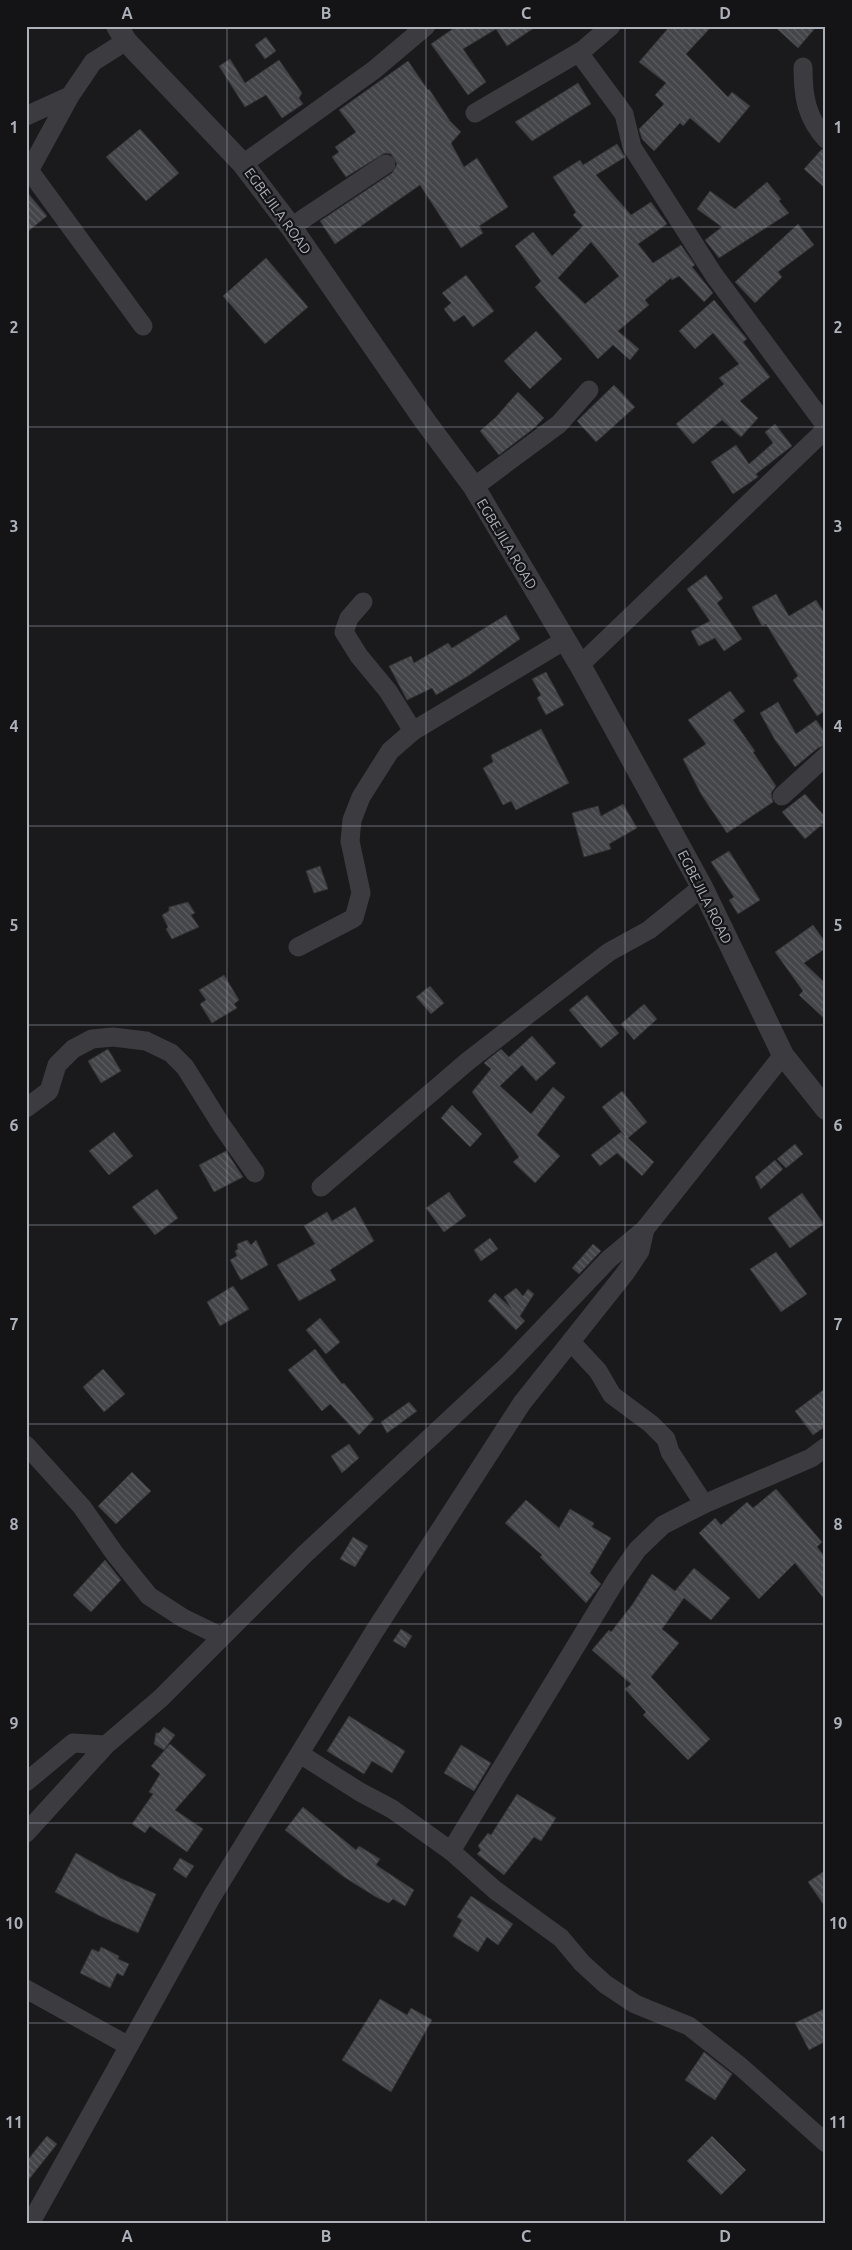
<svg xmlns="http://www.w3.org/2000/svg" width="852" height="2250" viewBox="0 0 852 2250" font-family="Ubuntu,sans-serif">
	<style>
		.building { fill: url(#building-back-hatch); stroke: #343437; fill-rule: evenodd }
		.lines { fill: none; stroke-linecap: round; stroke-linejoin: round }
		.minor { stroke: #3b3b40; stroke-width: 19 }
		.tertiary { stroke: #3b3b40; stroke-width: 22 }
		.grid { fill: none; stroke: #adb1ba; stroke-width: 1; stroke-opacity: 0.55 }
		.labels { text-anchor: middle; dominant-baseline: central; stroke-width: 4.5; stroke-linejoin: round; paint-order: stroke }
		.street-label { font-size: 14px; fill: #adb1ba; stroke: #141417 }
		.neatline { fill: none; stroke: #adb1ba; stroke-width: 2 }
		.grid-label { font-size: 16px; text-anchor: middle; font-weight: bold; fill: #adb1ba }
	</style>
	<defs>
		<pattern id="building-back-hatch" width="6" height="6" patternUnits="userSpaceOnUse" patternTransform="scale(1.25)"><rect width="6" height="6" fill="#444548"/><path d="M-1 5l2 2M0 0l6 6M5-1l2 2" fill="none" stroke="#5c5d60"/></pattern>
	</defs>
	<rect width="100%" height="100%" fill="#1a191c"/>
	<g class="building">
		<path d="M457 26H537L507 46 496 29 463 49 486 82 468 95 431 44Z"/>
		<path d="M670 26H712L686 54 728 97 732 92 750 106 719 143 690 118 683 126 680 123 654 151 642 139 639 129 664 104 655 95 666 83 639 62Z"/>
		<path d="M774 26H817L798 48Z"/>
		<path d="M266 37 276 51 265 59 255 45Z"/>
		<path d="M230 59 245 83 279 60 302 93 299 98 303 104 282 118 266 95 245 107 219 66Z"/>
		<path d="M408 61 428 90 429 89 450 121 461 132 451 143 464 167 477 158 508 207 479 226 483 233 461 248 420 185 335 244 320 221 392 173 397 164 391 154 385 153 346 177 332 157 339 152 335 147 356 132 339 110Z"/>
		<path d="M578 83 591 104 532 141 515 122Z"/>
		<path d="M140 129 179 173 146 201 106 157Z"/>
		<path d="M617 144 625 157 596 175 631 215 651 202 667 224 638 244 653 263 681 245 695 265 692 267 713 293 704 302 679 276 672 280 671 278 645 300 649 305 618 331 639 349 630 360 613 345 598 359 535 287 541 281 515 246 533 232 552 256 583 226 573 215 576 212 553 177 580 160 583 165ZM591 242 619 276 585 304 558 278Z"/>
		<path d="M822 149 826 150V189L804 169Z"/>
		<path d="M767 182 781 199 779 201 789 213 719 258 705 240 722 227 697 209 710 191 735 209Z"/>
		<path d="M26 191 47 216 26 233Z"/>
		<path d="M798 224 814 245 778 272 782 277 755 303 735 282Z"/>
		<path d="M266 258 308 307 265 344 223 296Z"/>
		<path d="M466 275 494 311 473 327 464 315 454 322 444 309 451 303 442 293Z"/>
		<path d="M714 300 747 339 743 342 770 377 740 401 758 418 741 437 722 420 693 444 676 424 724 384 719 378 739 364 713 333 695 349 679 331Z"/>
		<path d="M536 331 562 359 530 389 504 361Z"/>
		<path d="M614 385 635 407 596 442 577 421Z"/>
		<path d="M518 392 544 418 533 429 499 455 480 431 496 417Z"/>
		<path d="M775 424 792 446 756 474 758 477 733 494 711 462 736 445 749 464 773 443 765 432Z"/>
		<path d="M706 575 723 598 717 603 742 639 724 651 715 638 699 646 691 631 710 621 687 589Z"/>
		<path d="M776 594 789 616 816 600 826 616V710L817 716 793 680 798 676 766 624 762 626 752 607Z"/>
		<path d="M506 615 520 639 468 676 436 695 432 688 407 700 389 666 411 656 414 663 448 643 452 648Z"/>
		<path d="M546 672 564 705 546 715 537 698 541 695 532 679Z"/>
		<path d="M730 691 745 711 733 720 755 751 753 752 776 786 771 793 773 802 727 833 701 794 683 759 706 744 688 720Z"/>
		<path d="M778 702 796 734 816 720 826 734V745L818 748 795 767 775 740 760 713Z"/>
		<path d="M541 729 569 783 516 810 511 801 503 805 483 768 493 762 491 755Z"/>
		<path d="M805 794 826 818V821L805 839 782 812Z"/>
		<path d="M623 804 637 828 609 844 611 849 584 857 572 813 598 806 601 816Z"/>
		<path d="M729 851 760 900 738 914 729 900 734 897 711 862Z"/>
		<path d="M320 866 328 889 314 893 306 871Z"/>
		<path d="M188 902 195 913 191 915 199 927 172 939 166 929 168 927 162 915 169 911V907Z"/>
		<path d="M813 925 826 943V948L804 963 826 984V1020L799 995 803 991 775 952Z"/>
		<path d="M224 975 239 1000 234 1004 237 1008 212 1023 200 1004 206 1000 199 990Z"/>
		<path d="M430 986 444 1003 431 1014 416 997Z"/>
		<path d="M587 995 619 1033 601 1048 569 1010Z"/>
		<path d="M644 1004 657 1019 634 1040 621 1024Z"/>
		<path d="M532 1036 556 1063 536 1081 522 1065 500 1086 531 1114 553 1087 565 1097 537 1135 560 1156 535 1183 513 1162 519 1157 472 1092 491 1069 484 1063 486 1061 501 1049 509 1057Z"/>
		<path d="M108 1049 121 1071 101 1083 88 1061Z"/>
		<path d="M622 1091 647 1122 628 1138 654 1162 642 1176 617 1153 600 1166 591 1155 621 1132 625 1136 602 1107Z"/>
		<path d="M452 1105 482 1134 470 1147 441 1118Z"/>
		<path d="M114 1132 133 1156 109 1175 89 1151Z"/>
		<path d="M795 1144 803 1154 786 1168 777 1159Z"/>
		<path d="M226 1151 243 1177 214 1192 199 1165Z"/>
		<path d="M775 1160 783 1169 761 1189 755 1177Z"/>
		<path d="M157 1189 178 1218 155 1235 132 1207Z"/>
		<path d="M449 1192 466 1216 444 1232 426 1208Z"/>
		<path d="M802 1193 824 1224 790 1248 768 1218Z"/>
		<path d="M355 1207 374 1241 330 1270 336 1280 299 1301 277 1265 315 1244 304 1226 327 1212 332 1221Z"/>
		<path d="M490 1238 498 1249 481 1261 474 1250Z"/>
		<path d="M247 1240 251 1245 256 1240 268 1265 241 1280 230 1260 237 1256 235 1251 238 1249 237 1244Z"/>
		<path d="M593 1244 601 1251 579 1274 572 1268Z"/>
		<path d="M776 1252 807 1294 781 1312 750 1269Z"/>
		<path d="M233 1286 249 1309 220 1326 207 1302Z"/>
		<path d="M516 1288 523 1296 528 1289 534 1294 520 1316 525 1321 516 1330 488 1301 495 1293 511 1308 504 1297Z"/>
		<path d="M320 1318 340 1342 326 1354 306 1330Z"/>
		<path d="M315 1349 342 1384 344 1383 374 1419 359 1435 330 1404 322 1411 288 1370Z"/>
		<path d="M103 1369 125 1394 104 1412 83 1387Z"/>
		<path d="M826 1388V1426L813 1435 795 1411Z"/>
		<path d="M409 1402 417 1411 387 1433 381 1422Z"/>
		<path d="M349 1444 359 1458 342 1473 331 1456Z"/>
		<path d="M132 1472 151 1491 116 1524 98 1506Z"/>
		<path d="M776 1489 822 1542 817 1547 826 1558V1601L795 1563 759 1599 699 1533 715 1518 721 1525 747 1502 753 1508Z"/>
		<path d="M526 1500 559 1528 570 1509 594 1523 592 1527 611 1538 590 1573 601 1584 586 1603 540 1557 542 1555 505 1523Z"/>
		<path d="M353 1537 368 1546 355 1567 340 1559Z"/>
		<path d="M105 1560 121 1580 91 1612 73 1595Z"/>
		<path d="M694 1568 730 1598 711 1620 684 1598 662 1629 679 1643 651 1677 710 1739 688 1760 643 1715 646 1712 625 1689 631 1684 592 1650 609 1630 611 1632 632 1605 652 1574 675 1591Z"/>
		<path d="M401 1629 412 1636 405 1648 393 1641Z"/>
		<path d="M349 1716 405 1751 392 1773 372 1761 364 1774 327 1751Z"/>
		<path d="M164 1727 175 1735 164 1750 154 1744 156 1733H159Z"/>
		<path d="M170 1744 206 1775 175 1810 203 1829 187 1852 150 1826 145 1833 132 1824 153 1794 149 1792 160 1774 151 1766Z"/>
		<path d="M461 1745 491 1763 474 1791 444 1773Z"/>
		<path d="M517 1794 556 1818 541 1841 534 1837 504 1875 477 1854 481 1850 478 1846 488 1833 491 1835Z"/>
		<path d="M303 1807 356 1850 359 1846 380 1859 376 1865 414 1890 405 1906 393 1899 389 1903 376 1897 344 1877 285 1830Z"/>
		<path d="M76 1853 120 1878 156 1894 138 1933 100 1916 55 1892Z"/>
		<path d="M180 1858 194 1866 186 1878 173 1869Z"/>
		<path d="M826 1870V1908L808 1882Z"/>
		<path d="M471 1896 513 1924 498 1945 487 1937 478 1952 453 1936 462 1920 457 1917Z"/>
		<path d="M101 1947 119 1956 118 1959 129 1964 123 1976 117 1973 110 1988 80 1973 92 1949 99 1952Z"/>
		<path d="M380 1999 407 2015 411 2008 432 2020 391 2092 342 2060Z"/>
		<path d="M826 2008V2041L809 2050 795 2023Z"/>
		<path d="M704 2052 732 2074 715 2100 685 2080Z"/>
		<path d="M47 2136 57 2144 26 2183V2162Z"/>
		<path d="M712 2136 746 2170 721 2195 687 2161Z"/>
	</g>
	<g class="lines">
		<g class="minor">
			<path d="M579 53 624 114 632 147 714 275 826 426"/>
			<path d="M803 67C803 96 806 117 826 139"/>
			<path d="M475 113 583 50 611 26"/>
			<path d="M26 116 70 96 93 62 126 41"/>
			<path d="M243 164 374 70 426 26"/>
			<path d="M26 166 143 326"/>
			<path d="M29 171 70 96"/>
			<path d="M291 227 386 164"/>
			<path d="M474 487 559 424 589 390"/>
			<path d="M363 602 349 618 344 632 359 656 388 691 413 731 565 640"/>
			<path d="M580 665 826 429"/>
			<path d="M782 796 826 756"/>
			<path d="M298 947 354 918 361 893 350 841 352 820 361 797 390 751 413 731"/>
			<path d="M26 1108 49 1091 57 1065 73 1049 92 1039 113 1037 146 1041 171 1053 185 1067 222 1126 255 1173"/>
			<path d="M321 1187 468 1061 609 952 649 930 702 887"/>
			<path d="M571 1342 598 1371 612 1395 651 1424 666 1439 670 1452 704 1504"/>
			<path d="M26 1445 82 1507 115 1554 149 1596 183 1618 222 1637"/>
			<path d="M300 1754 360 1792 392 1809 451 1851 495 1890 561 1938 582 1963 605 1984 635 2004 689 2026 741 2067 826 2143"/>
			<path d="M26 1782 73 1743 106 1745 161 1698 305 1554 507 1366 609 1259 645 1229"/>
			<path d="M26 1833 106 1745"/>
			<path d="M451 1851 616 1580 637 1550 663 1525 704 1504 811 1458 826 1447"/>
			<path d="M26 1989 127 2045"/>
			<path d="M30 2224 211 1898 374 1632 522 1403 626 1272 640 1251 645 1229 783 1055"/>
		</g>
		<path class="tertiary" d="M117 26 126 41 243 164 291 227 425 421 474 487 580 665 702 887 783 1055 826 1109"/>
	</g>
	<path class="grid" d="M227 26V2224M426 26V2224M625 26V2224M26 227H826M26 427H826M26 626H826M26 826H826M26 1025H826M26 1225H826M26 1424H826M26 1624H826M26 1823H826M26 2023H826"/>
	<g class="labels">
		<g class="street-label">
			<text transform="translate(278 211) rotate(54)">EGBEJILA ROAD</text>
			<text transform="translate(507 544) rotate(59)">EGBEJILA ROAD</text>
			<text transform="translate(705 897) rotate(63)">EGBEJILA ROAD</text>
		</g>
	</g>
	<rect width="852" height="2250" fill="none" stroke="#141417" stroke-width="55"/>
	<rect x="28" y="28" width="796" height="2194" class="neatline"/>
	<g class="grid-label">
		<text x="127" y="19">A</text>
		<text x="326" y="19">B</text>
		<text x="526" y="19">C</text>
		<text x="725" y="19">D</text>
		<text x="14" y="133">1</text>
		<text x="838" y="133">1</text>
		<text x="14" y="333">2</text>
		<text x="838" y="333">2</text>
		<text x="14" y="532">3</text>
		<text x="838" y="532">3</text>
		<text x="14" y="732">4</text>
		<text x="838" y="732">4</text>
		<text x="14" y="931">5</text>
		<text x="838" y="931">5</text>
		<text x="14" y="1131">6</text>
		<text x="838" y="1131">6</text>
		<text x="14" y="1330">7</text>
		<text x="838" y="1330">7</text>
		<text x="14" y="1530">8</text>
		<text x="838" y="1530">8</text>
		<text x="14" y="1729">9</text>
		<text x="838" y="1729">9</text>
		<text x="14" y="1929">10</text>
		<text x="838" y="1929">10</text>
		<text x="14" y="2128">11</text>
		<text x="838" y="2128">11</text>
		<text x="127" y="2242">A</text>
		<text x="326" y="2242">B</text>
		<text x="526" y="2242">C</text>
		<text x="725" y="2242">D</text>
	</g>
</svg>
